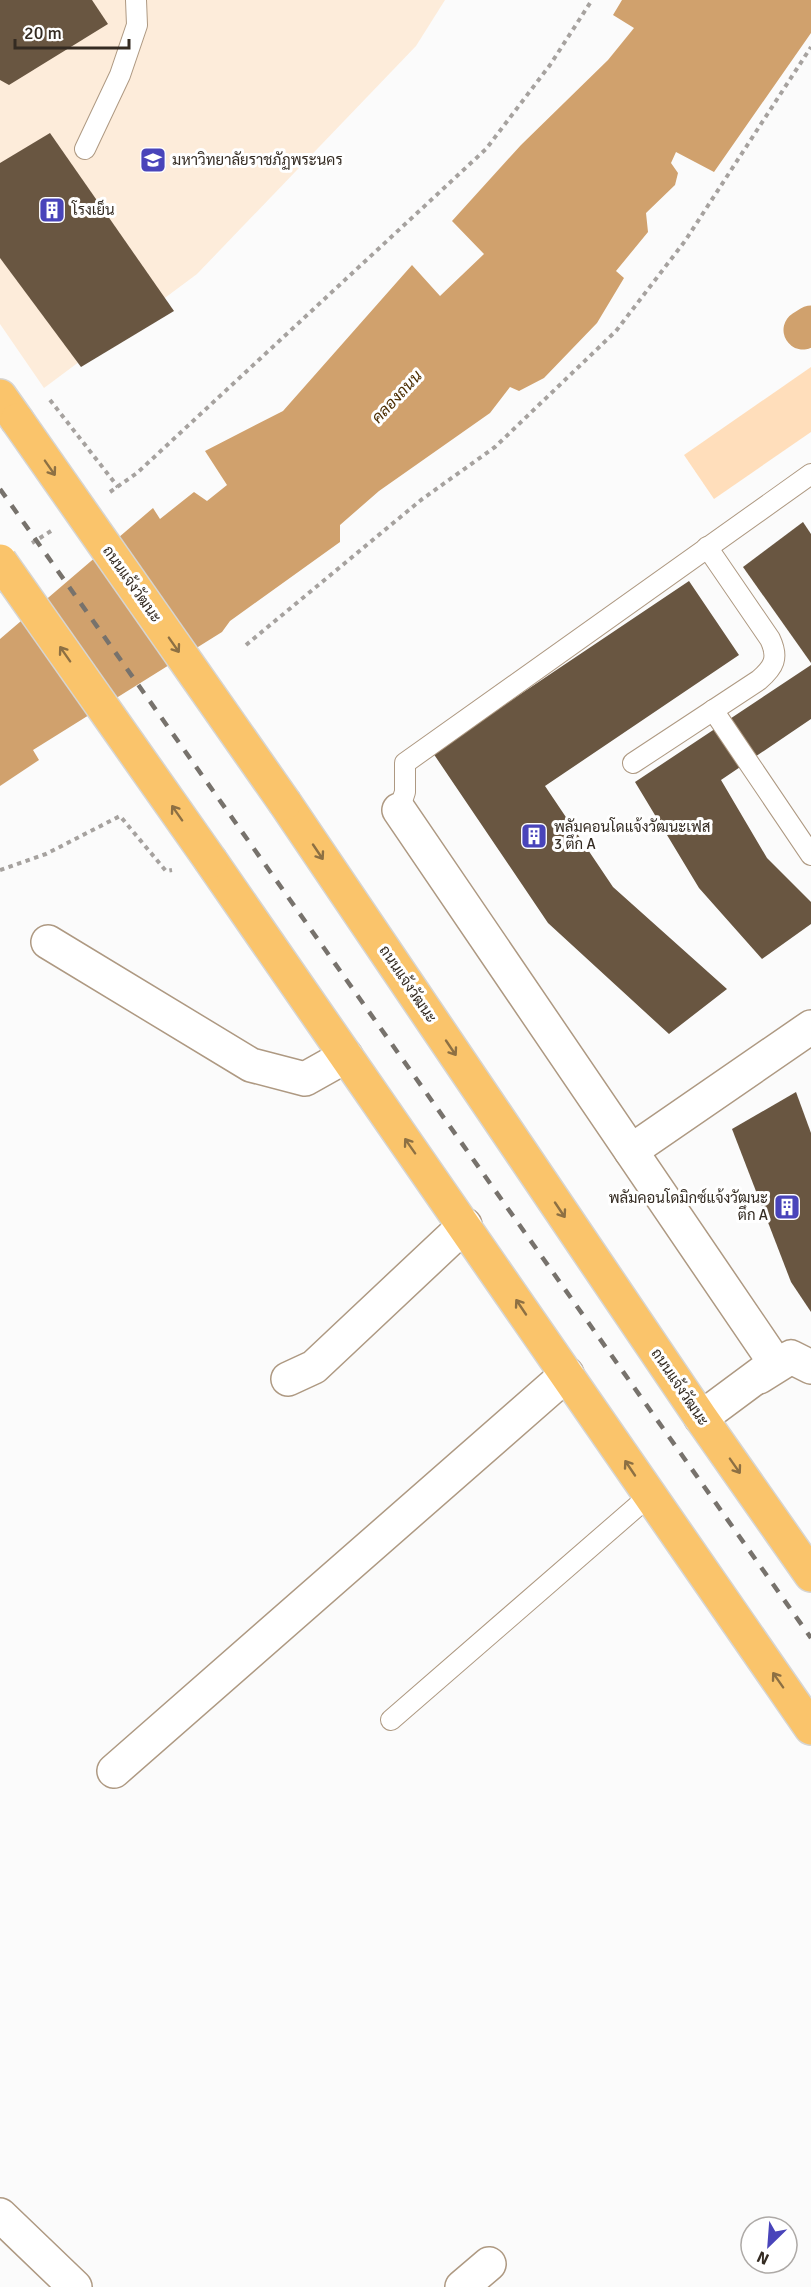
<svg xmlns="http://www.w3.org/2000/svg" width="811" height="2287" viewBox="0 0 811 2287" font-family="Signika,Sarabun,sans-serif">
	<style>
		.built { fill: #fdecda }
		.green { fill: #ffdebb }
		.water { fill: #d0a16d }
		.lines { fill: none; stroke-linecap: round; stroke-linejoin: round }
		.canal { stroke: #d0a16d; stroke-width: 39 }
		.building { fill: #695641 }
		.lane-casing { stroke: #ae9982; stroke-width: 22 }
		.street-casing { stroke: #ae9982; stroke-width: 36 }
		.primary-casing { stroke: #d6d5d3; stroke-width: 36 }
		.path { stroke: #a6a29f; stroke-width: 4; stroke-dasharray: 4.5 4.5; stroke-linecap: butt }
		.lane { stroke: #fff; stroke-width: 20 }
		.street { stroke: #fff; stroke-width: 33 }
		.primary { stroke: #fac46b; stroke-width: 33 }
		.rail { stroke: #77726c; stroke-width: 4.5; stroke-dasharray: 10 10; stroke-linecap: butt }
		.primary-bridge-casing { stroke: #d6d5d3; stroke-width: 36; stroke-linecap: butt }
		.primary-bridge { stroke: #fac46b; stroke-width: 33 }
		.oneway { stroke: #8d7043 }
		.labels { text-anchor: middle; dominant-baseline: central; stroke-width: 6; stroke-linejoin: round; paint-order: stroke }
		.poi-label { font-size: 15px; fill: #342b22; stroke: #fff; text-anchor: start }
		.street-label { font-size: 15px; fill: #342b22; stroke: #fff }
		.water-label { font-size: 16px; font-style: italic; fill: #4c2d01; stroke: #fff }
	</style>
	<rect width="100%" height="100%" fill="#fbfbfb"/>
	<path class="built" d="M0 0H445L416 46 197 274 44 388 0 324Z"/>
	<path class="green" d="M811 367V432L714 499 684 455Z"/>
	<path class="water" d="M622 0H811V33L714 172 676 152 671 163 678 173 675 185 646 213 648 232 616 271 624 278 597 323 544 378 519 391 510 387 490 413 379 491 340 525V542L230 621 222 632 33 750 39 760 0 786V639L153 508 160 519 194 492 207 501 227 485 205 451 283 411 412 265 440 296 484 254 452 221 521 145 608 60 634 28 613 15Z"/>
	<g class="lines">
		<path class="canal" d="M803 330 811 325"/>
	</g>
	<g class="building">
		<path d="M0 0H92L108 24 9 85 0 80Z"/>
		<path d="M50 133 174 311 81 367 0 258V163Z"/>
		<path d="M803 522 811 534V663L743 567Z"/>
		<path d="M689 581 739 655 545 786 613 887 727 989 669 1034 548 923 433 753Z"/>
		<path d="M811 665V719L721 780 767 858 811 902V924L762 959 699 888 635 782Z"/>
		<path d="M796 1092 811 1133V1312L791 1282 732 1129Z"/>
	</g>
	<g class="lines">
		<defs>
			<g id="lane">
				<path d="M85 149 120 75 137 25 136 0"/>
				<path d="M713 710 811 855"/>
				<path d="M633 763 759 680C774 667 779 658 770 639L707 547"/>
				<path d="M399 810 405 792V763L811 474"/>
				<path d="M391 1720 649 1496"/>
			</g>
			<g id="street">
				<path d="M399 810 769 1354 772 1362 767 1369 701 1418"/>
				<path d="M48 942 251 1065 305 1079 346 1056"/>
				<path d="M631 1151 811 1027"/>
				<path d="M759 1377 791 1357 811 1367"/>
				<path d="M288 1379 314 1367 465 1225"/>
				<path d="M114 1771 567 1374"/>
				<path d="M0 2215 75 2287"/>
				<path d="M462 2287 489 2264"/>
			</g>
			<g id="primary">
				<path d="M0 396 17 420"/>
				<path d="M285 803 701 1418 811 1575"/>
				<path d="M211 861 811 1728"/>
			</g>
		</defs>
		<use href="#lane" class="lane-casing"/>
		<use href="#street" class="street-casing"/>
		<use href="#primary" class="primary-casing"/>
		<g class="path">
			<path d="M50 400 118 487"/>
			<path d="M110 492 137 473 486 149 550 65 592 0"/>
			<path d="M32 543 51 531"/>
			<path d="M246 645 421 500 495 447 616 331 685 241 811 47"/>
			<path d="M0 870 46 854 120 816 166 871 172 870"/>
		</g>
		<use href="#lane" class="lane"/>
		<use href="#street" class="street"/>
		<use href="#primary" class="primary"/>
		<path class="rail" d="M0 489 811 1638"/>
		<defs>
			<g id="primary-bridge">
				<path d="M17 420 285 803"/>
				<path d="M0 561 211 861"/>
			</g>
		</defs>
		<use href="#primary-bridge" class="primary-bridge-casing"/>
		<use href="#primary-bridge" class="primary-bridge"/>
	</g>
	<defs><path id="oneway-shaft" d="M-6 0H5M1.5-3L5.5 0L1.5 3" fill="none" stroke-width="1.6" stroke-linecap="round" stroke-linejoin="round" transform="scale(1.5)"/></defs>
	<g class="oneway">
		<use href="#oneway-shaft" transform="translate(50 468) rotate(55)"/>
		<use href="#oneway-shaft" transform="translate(174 645) rotate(55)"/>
		<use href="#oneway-shaft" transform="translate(65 654) rotate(-125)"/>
		<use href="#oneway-shaft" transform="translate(177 813) rotate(-125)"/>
		<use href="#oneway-shaft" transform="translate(318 852) rotate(56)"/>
		<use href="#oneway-shaft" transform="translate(451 1048) rotate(56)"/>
		<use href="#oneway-shaft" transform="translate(410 1146) rotate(-125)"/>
		<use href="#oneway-shaft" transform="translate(560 1210) rotate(56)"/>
		<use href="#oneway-shaft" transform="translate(521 1307) rotate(-124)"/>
		<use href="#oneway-shaft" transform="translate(735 1466) rotate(55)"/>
		<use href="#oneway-shaft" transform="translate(630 1468) rotate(-124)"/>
		<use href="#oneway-shaft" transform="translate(778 1680) rotate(-125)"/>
	</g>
	<defs>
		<symbol id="university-square" viewBox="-11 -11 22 22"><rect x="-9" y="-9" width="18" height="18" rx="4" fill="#4944ba" stroke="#fff"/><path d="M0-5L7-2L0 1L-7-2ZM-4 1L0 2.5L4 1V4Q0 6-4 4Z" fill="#fff"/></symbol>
		<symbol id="building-square" viewBox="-11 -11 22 22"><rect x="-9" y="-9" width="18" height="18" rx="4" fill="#4944ba" stroke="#fff"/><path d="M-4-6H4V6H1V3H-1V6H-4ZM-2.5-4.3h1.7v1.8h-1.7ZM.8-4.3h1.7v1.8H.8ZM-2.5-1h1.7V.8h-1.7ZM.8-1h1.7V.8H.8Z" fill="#fff"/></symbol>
	</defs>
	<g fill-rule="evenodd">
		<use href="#university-square" x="138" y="145" width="30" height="30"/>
		<use href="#building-square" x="37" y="195" width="30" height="30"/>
		<use href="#building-square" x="519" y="821" width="30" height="30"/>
		<use href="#building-square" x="772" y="1192" width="30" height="30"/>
	</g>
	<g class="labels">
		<g class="poi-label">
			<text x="172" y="160">มหาวิทยาลัยราชภัฏพระนคร</text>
			<text x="72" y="210">โรงเย็น</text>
			<text x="554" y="827">พลัมคอนโดแจ้งวัฒนะเฟส<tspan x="554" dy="17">3 ตึก A</tspan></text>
			<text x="768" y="1198" text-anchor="end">พลัมคอนโดมิกซ์แจ้งวัฒนะ<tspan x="768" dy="17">ตึก A</tspan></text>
		</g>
		<g class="street-label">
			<text transform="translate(132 584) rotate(55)">ถนนแจ้งวัฒนะ</text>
			<text transform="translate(408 984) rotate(56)">ถนนแจ้งวัฒนะ</text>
			<text transform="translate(680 1387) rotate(56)">ถนนแจ้งวัฒนะ</text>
		</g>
		<g class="water-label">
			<text transform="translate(397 397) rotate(-47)">คลองถนน</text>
		</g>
	</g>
	<g transform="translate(769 2245) rotate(205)"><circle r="28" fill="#ffffff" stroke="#aeaaa7" stroke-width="1.5"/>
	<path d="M0-4.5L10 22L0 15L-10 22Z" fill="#4944ba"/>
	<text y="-9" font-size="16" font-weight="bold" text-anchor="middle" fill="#342b22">N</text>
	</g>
	<path d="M15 39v9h114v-9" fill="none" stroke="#342b22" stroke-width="3"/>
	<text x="24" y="39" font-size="18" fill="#342b22" stroke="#ffffff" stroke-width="4.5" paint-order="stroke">20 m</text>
</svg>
